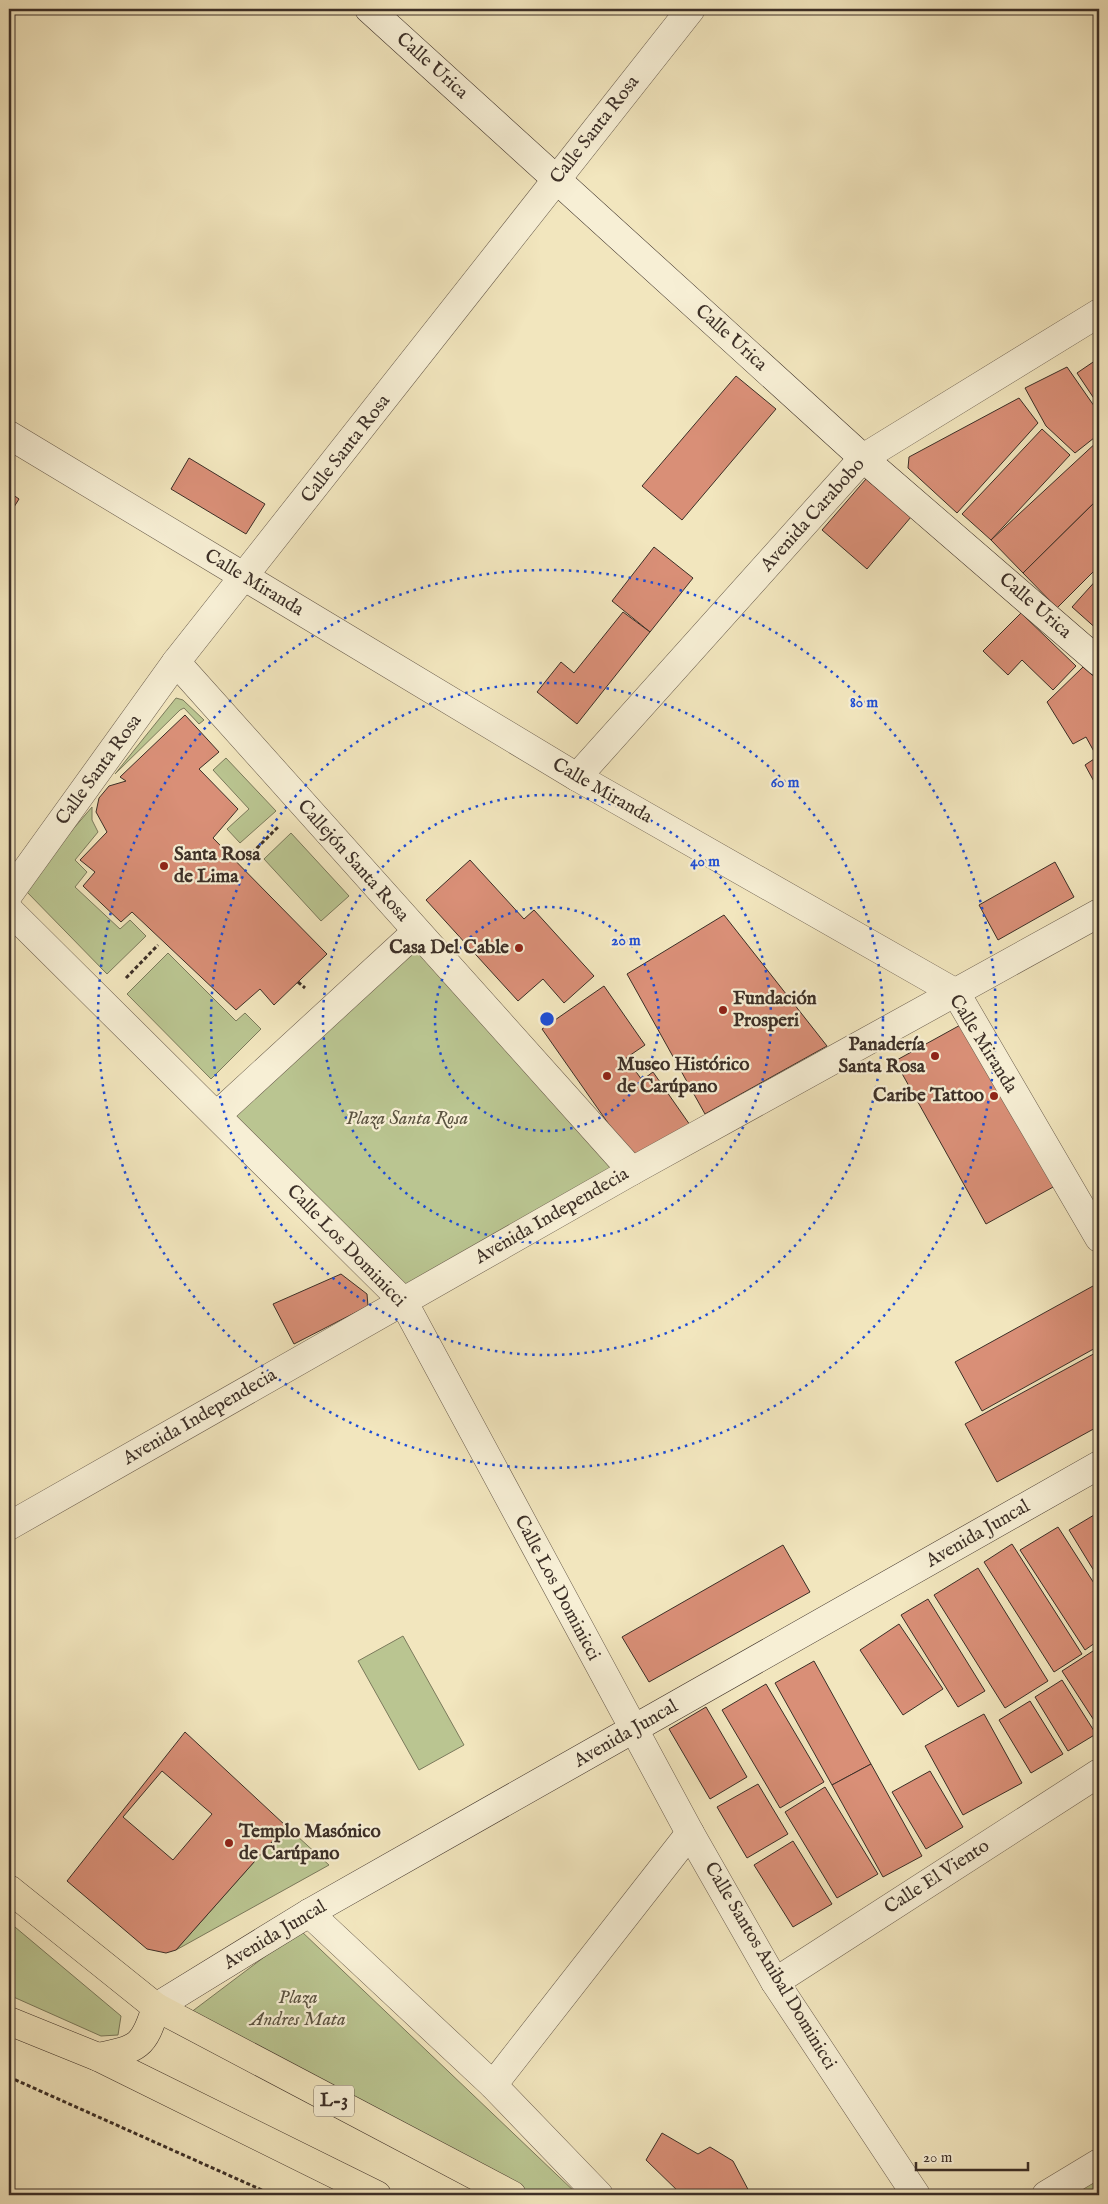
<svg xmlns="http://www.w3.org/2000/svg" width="1108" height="2204" viewBox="0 0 1108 2204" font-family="'IM FELL English',serif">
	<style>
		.green { fill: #bac591; stroke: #7b7a5c }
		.building { fill: #d98f77; stroke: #3c2f27; fill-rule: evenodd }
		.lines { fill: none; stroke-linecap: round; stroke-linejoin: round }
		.minor-casing { stroke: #6a5d4d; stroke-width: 29 }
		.secondary-casing { stroke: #3c2f27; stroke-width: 29 }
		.primary-casing { stroke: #3c2f27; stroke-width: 29 }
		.path { stroke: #3c2f27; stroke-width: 3; stroke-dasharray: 4 2.5; stroke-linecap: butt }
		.minor { stroke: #f7efd5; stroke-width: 28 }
		.secondary { stroke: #f7efd5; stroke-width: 28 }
		.primary { stroke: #f2e6be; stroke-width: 28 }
		.ring { fill: none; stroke: #1d4ed8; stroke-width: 2.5; stroke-dasharray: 2.5 5 }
		.poi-dot { fill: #8f2418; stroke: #f7efd5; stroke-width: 2 }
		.labels { text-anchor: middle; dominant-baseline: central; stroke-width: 4.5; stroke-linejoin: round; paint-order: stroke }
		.shield { fill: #f7efd5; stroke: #74695b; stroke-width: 1 }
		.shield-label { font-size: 18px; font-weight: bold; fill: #3c2f27 }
		.street-label { font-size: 19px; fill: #3c2f27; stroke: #f7efd5 }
		.poi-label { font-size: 19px; font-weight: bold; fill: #3c2f27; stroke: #f7efd5; text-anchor: start }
		.park-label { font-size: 19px; font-style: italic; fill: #5c5442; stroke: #f7efd5 }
		.centre { fill: #1d4ed8; stroke: #f7efd5; stroke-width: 2.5 }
		.ring-label { font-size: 15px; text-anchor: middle; font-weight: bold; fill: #1d4ed8; stroke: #f7efd5; stroke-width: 4.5; stroke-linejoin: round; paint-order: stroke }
	</style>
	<rect width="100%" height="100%" fill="#f2e6be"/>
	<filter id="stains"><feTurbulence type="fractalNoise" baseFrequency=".004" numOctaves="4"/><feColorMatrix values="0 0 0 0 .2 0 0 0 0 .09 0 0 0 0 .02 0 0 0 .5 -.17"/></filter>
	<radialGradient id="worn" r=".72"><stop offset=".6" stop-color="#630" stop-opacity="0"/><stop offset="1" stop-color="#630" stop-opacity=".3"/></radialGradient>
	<g class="green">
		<path d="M176 698 183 700 204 720 199 724 184 708 180 710 115 774Z"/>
		<path d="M226 758 276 811 240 843 227 829 249 809 213 770Z"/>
		<path d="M92 807V820L98 832 75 860 87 872 75 887 120 929 130 920 146 936 107 974 26 891V884Z"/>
		<path d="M291 833 349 896 321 921 264 859Z"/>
		<path d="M416 932 632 1171 403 1301 217 1115Z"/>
		<path d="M168 953 236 1021 245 1013 261 1029 211 1079 127 994Z"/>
		<path d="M403 1636 464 1745 419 1770 358 1661Z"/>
		<path d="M286 1826 329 1865 176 1950Z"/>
		<path d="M9 1922 121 2016 118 2035 101 2036 9 1995Z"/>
		<path d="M300 1930 578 2195H528L186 2016Z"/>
		<path d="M1099 2176V2195H1067Z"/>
	</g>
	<g class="building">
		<path d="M1099 358V406L1077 373Z"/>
		<path d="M1067 367 1099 413V434L1075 453 1046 426 1025 388Z"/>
		<path d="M736 376 776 409 682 520 642 486Z"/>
		<path d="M1019 398 1038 423 957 513 908 468 909 457Z"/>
		<path d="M1042 429 1070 455 991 540 962 514Z"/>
		<path d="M1099 440V498L1023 573 991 540Z"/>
		<path d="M189 458 265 504 246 534 171 489Z"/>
		<path d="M866 479 911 517 867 569 822 530Z"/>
		<path d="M9 492 19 499 9 515Z"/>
		<path d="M1099 498V566L1057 608 1023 573Z"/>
		<path d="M654 547 693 578 650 632 612 601Z"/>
		<path d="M1099 577V631L1072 607Z"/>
		<path d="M623 612 650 632 577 724 537 692 561 662 574 673Z"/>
		<path d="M1021 613 1076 666 1053 690 1022 660 1008 675 983 651Z"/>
		<path d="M1083 667 1099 681V785L1097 787 1085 765 1097 757 1086 737 1073 744 1047 702Z"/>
		<path d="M185 715 219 752 199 769 238 809 213 838 327 954 274 1005 260 989 236 1010 132 912 121 922 83 886 95 872 80 860 107 832 96 812 99 798 109 786 126 781 120 777Z"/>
		<path d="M470 860 524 919 534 910 594 976 564 1003 543 979 518 1001 426 900Z"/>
		<path d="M1055 862 1074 897 998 940 979 905Z"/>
		<path d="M724 915 827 1046 705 1114 627 974Z"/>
		<path d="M604 986 645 1045 626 1058 642 1080 653 1072 690 1125 636 1163 542 1029Z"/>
		<path d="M964 1023 1055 1186 986 1224 895 1061Z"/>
		<path d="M341 1274 367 1294 368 1306 294 1344 273 1304Z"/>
		<path d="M1093 1286 1099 1298V1346L982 1411 955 1362Z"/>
		<path d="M1099 1351V1426L997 1482 965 1424Z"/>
		<path d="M1099 1512V1579L1069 1530Z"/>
		<path d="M1058 1527 1099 1591V1640L1085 1650 1020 1550Z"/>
		<path d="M1012 1544 1082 1654 1054 1672 984 1562Z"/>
		<path d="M783 1545 810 1592 649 1682 622 1637Z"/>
		<path d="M978 1568 1048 1681 1005 1708 934 1595Z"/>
		<path d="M928 1599 985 1691 958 1707 901 1615Z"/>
		<path d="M899 1624 943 1689 903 1715 860 1650Z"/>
		<path d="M1093 1651 1099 1660V1728L1062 1671Z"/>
		<path d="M814 1661 871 1764 832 1785 775 1683Z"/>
		<path d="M1062 1680 1096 1734 1068 1751 1035 1697Z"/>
		<path d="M766 1684 824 1782 780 1808 722 1710Z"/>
		<path d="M1030 1701 1063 1754 1031 1773 999 1720Z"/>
		<path d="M706 1707 747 1777 710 1799 669 1729Z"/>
		<path d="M984 1714 1022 1783 963 1815 925 1746Z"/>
		<path d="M185 1732 286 1826 176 1950 166 1953 147 1949 67 1881ZM162 1771 212 1814 173 1860 123 1817Z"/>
		<path d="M871 1764 922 1856 883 1877 832 1785Z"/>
		<path d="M930 1771 963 1827 926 1849 892 1792Z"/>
		<path d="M758 1784 788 1834 747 1858 717 1807Z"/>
		<path d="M825 1787 878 1874 837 1898 785 1812Z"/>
		<path d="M793 1841 832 1904 793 1927 754 1865Z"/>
		<path d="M662 2133 698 2154 710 2147 733 2161 751 2195H682L646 2160Z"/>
	</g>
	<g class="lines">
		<defs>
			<g id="minor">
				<path d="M9 435 577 777 956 993 1099 1238"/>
				<path d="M176 662 632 1171"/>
				<path d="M577 777 863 458 1099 313"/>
				<path d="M9 894 176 662 691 9"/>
				<path d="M9 910 403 1301 690 1833 775 1982 916 2195"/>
				<path d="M217 1115 416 932"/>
				<path d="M9 1526 632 1171 1099 913"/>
				<path d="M309 1913 493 2085 599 2195"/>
				<path d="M775 1982 1099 1773"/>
				<path d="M493 2085 690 1833"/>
				<path d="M1046 2195 1099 2163"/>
			</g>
			<g id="secondary">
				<path d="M369 9 863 458 1099 662"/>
				<path d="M156 2007 309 1913 1099 1465"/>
			</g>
			<g id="primary">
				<path d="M9 1889 156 2007 512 2195"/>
				<path d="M9 2021 98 2057 377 2195"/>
				<path d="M98 2057C138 2049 144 2047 156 2007"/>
			</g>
		</defs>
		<use href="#minor" class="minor-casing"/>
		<use href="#secondary" class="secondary-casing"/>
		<use href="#primary" class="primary-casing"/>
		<g class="path">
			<path d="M252 853 279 826"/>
			<path d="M126 978 158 945"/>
			<path d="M298 982 305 988"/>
			<path d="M9 2077 273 2195"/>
		</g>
		<use href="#minor" class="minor"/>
		<use href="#secondary" class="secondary"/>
		<use href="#primary" class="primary"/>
	</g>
	<g class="ring">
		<circle cx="547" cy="1019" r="112"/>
		<circle cx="547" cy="1019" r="224"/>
		<circle cx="547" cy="1019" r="336"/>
		<circle cx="547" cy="1019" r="449"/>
	</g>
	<g class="poi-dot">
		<circle cx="164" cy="866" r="5"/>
		<circle cx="519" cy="948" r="5"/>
		<circle cx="723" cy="1010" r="5"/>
		<circle cx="935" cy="1056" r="5"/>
		<circle cx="607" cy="1076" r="5"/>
		<circle cx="994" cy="1096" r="5"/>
		<circle cx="229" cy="1843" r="5"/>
	</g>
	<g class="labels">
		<rect class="shield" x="314" y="2085.5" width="40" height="31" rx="4"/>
		<g class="shield-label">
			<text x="334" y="2101">L-3</text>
		</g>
		<g class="street-label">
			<text transform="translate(432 66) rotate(42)">Calle Urica</text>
			<text transform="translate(595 130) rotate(-52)">Calle Santa Rosa</text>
			<text transform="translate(731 338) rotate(42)">Calle Urica</text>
			<text transform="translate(346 449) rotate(-52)">Calle Santa Rosa</text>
			<text transform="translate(813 515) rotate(-48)">Avenida Carabobo</text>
			<text transform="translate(254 583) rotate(31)">Calle Miranda</text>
			<text transform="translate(1035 606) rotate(41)">Calle Urica</text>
			<text transform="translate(99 770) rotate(-54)">Calle Santa Rosa</text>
			<text transform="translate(602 791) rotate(30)">Calle Miranda</text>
			<text transform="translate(353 861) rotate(48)">Callejón Santa Rosa</text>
			<text transform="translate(983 1044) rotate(58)">Calle Miranda</text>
			<text transform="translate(552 1216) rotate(-30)">Avenida Independecia</text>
			<text transform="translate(346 1246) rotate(46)">Calle Los Dominicci</text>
			<text transform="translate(200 1417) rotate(-30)">Avenida Independecia</text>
			<text transform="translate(978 1534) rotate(-30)">Avenida Juncal</text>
			<text transform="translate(557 1588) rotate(62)">Calle Los Dominicci</text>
			<text transform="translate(626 1734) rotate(-30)">Avenida Juncal</text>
			<text transform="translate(937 1877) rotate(-33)">Calle El Viento</text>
			<text transform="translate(275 1935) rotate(-31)">Avenida Juncal</text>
			<text transform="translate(770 1966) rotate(59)">Calle Santos Anibal Dominicci</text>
		</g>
		<g class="poi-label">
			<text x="174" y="855">Santa Rosa<tspan x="174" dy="22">de Lima</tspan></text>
			<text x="509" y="948" text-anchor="end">Casa Del Cable</text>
			<text x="733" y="999">Fundación<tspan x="733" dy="22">Prosperi</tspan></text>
			<text x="925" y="1045" text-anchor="end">Panadería<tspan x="925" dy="22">Santa Rosa</tspan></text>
			<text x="617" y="1065">Museo Histórico<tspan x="617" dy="22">de Carúpano</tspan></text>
			<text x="984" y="1096" text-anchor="end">Caribe Tattoo</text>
			<text x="239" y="1832">Templo Masónico<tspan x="239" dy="22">de Carúpano</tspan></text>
		</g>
		<g class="park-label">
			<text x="407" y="1119">Plaza Santa Rosa</text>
			<text x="298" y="1998">Plaza<tspan x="298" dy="22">Andres Mata</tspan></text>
		</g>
	</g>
	<circle cx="547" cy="1019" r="8" class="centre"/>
	<g class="ring-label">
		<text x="864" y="707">80 m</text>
		<text x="785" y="787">60 m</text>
		<text x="705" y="866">40 m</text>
		<text x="626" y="945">20 m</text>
	</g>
	<rect width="1108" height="2204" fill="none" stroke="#f2e6be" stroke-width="30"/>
	<rect x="10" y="10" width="1088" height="2184" fill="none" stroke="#3c2f27" stroke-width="2.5"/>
	<rect x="15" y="15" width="1078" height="2174" fill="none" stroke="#3c2f27"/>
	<path d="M916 2162v8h112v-8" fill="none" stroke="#3c2f27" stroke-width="2.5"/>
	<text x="923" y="2162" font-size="15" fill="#3c2f27" stroke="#f7efd5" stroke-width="4" paint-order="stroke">20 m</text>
	<rect width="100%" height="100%" filter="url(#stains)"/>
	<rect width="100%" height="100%" fill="url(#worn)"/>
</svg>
